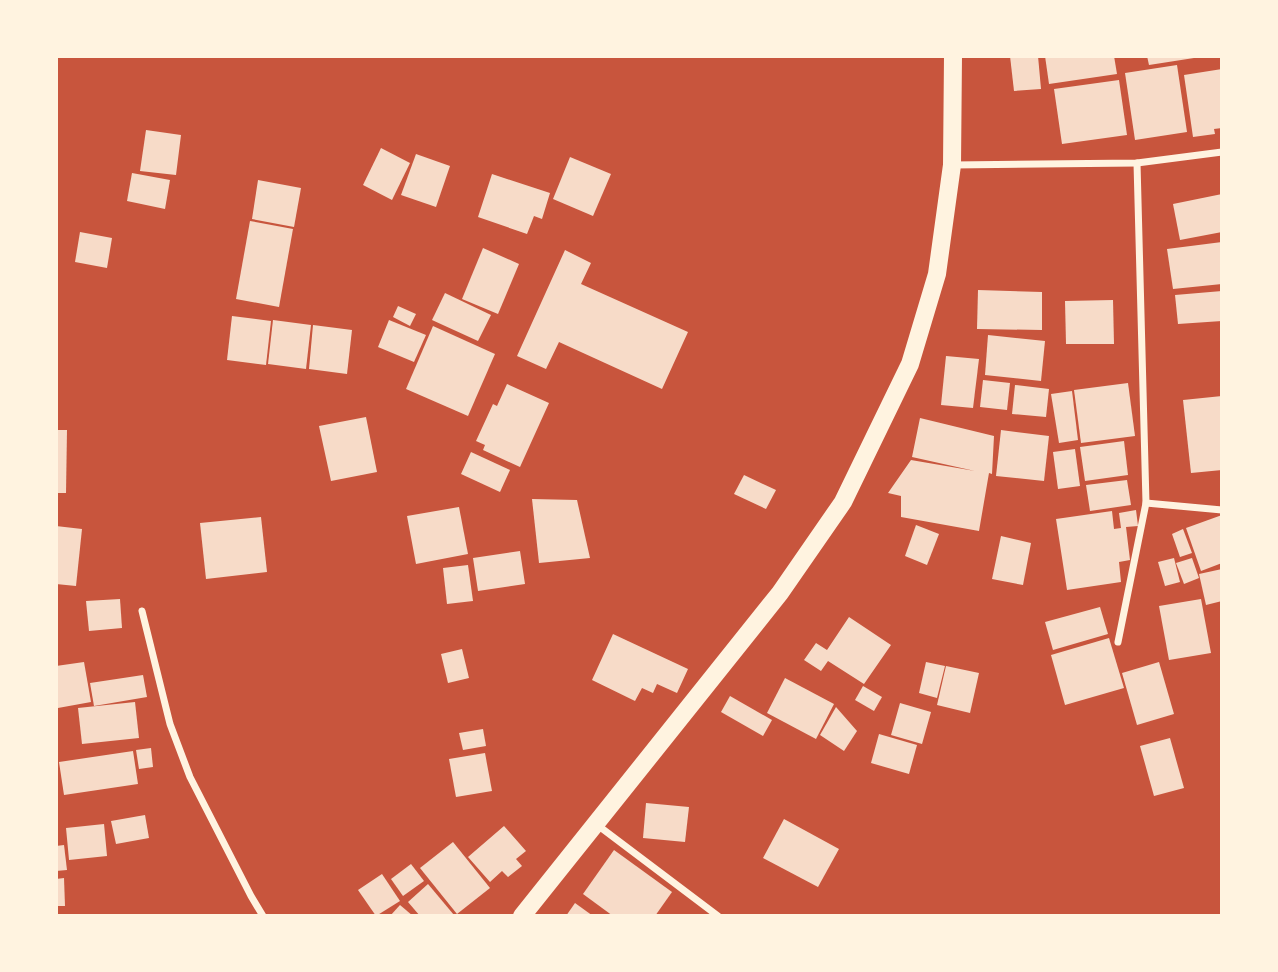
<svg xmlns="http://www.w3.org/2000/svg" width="1278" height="972" viewBox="0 0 1278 972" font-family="Helvetica,sans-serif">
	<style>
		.building { fill: #f7dbc8 }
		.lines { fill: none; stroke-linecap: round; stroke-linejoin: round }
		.minor { stroke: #fff3e0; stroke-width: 7 }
		.primary { stroke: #fff3e0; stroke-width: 18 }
	</style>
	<rect width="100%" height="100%" fill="#c8553d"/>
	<g class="building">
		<path d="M1010 56H1038L1041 89 1014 91Z"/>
		<path d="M1045 56H1114L1117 74 1049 84Z"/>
		<path d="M1147 56H1193L1194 58 1149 65Z"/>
		<path d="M1177 65 1187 132 1135 140 1125 73Z"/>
		<path d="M1222 69V128L1214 129 1215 134 1193 137 1184 75Z"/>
		<path d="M1119 80 1127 135 1062 144 1054 89Z"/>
		<path d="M146 130 181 135 176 175 140 171Z"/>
		<path d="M381 148 410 163 392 200 363 185Z"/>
		<path d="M416 154 450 166 436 207 401 195Z"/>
		<path d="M570 157 611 174 593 216 553 199Z"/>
		<path d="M132 173 170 180 165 209 127 201Z"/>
		<path d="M492 174 550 193 542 219 534 216 527 234 478 217Z"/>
		<path d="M258 180 301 188 294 227 252 219Z"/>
		<path d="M1222 194V232L1180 240 1173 204Z"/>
		<path d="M250 221 293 229 279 307 236 299Z"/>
		<path d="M80 232 112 238 107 268 75 262Z"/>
		<path d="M1222 242V284L1173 289 1167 249Z"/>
		<path d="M483 248 519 264 498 314 462 299Z"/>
		<path d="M565 250 591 263 581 284 688 332 662 389 559 342 546 369 517 356Z"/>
		<path d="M978 290 1042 292V330L977 329Z"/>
		<path d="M1222 291V321L1178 324 1175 295Z"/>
		<path d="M445 293 491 315 478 341 432 320Z"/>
		<path d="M1113 300 1114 344H1066L1065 301Z"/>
		<path d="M398 306 416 314 410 326 393 317Z"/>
		<path d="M232 316 271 321 266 365 227 360Z"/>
		<path d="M273 320 311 325 306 369 268 364Z"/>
		<path d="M389 320 426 335 414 362 378 347Z"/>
		<path d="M313 325 352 330 347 374 309 369Z"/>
		<path d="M433 326 495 354 468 416 406 389Z"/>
		<path d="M988 335 1045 341 1041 381 985 375Z"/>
		<path d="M946 356 979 359 973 408 941 405Z"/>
		<path d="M983 380 1010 383 1007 410 980 407Z"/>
		<path d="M1128 383 1135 436 1081 443 1074 390Z"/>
		<path d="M507 384 549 403 520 467 483 450 485 445 476 441 493 404 497 406Z"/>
		<path d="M1015 385 1049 389 1046 417 1012 414Z"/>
		<path d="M1072 391 1078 440 1059 443 1051 394Z"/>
		<path d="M1222 396V470L1191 473 1183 400Z"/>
		<path d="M366 417 377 472 331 481 319 426Z"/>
		<path d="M920 418 994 436 992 474 989 473 979 531 901 517V496L888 493 911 460 975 471 912 457Z"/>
		<path d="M56 430H67L66 493H56Z"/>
		<path d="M1001 430 1049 436 1044 481 996 476Z"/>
		<path d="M1124 441 1128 475 1085 481 1080 447Z"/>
		<path d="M1075 449 1080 486 1058 489 1053 452Z"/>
		<path d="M471 452 510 470 500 492 461 474Z"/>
		<path d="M744 475 776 490 766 509 734 494Z"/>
		<path d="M1127 480 1131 505 1090 511 1086 485Z"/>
		<path d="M532 499 577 500 590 558 539 563Z"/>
		<path d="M459 507 468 554 416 564 407 516Z"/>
		<path d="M1136 510 1138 526 1126 527 1130 560 1119 562 1121 582 1067 590 1056 519 1112 511 1114 529 1121 528 1119 513Z"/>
		<path d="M1222 515V563L1201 571 1186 528Z"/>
		<path d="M261 517 267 572 206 579 200 523Z"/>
		<path d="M916 525 939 534 927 565 905 556Z"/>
		<path d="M56 526 82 529 76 586 56 584Z"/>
		<path d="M1183 529 1192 553 1180 557 1172 534Z"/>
		<path d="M1001 536 1031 543 1023 585 992 579Z"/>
		<path d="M520 551 525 584 478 591 473 558Z"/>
		<path d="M1174 558 1180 582 1165 586 1158 562Z"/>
		<path d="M1192 558 1199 578 1184 584 1176 563Z"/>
		<path d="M468 565 473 601 447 604 443 568Z"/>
		<path d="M1222 569V601L1206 605 1199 574Z"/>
		<path d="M120 599 122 628 89 631 86 601Z"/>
		<path d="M1201 599 1211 653 1169 660 1159 606Z"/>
		<path d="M1100 607 1108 634 1053 650 1045 622Z"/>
		<path d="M849 617 891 645 864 684 828 661 821 671 804 660 816 643 827 650Z"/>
		<path d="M613 634 688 669 677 693 657 684 653 693 642 688 635 701 592 680Z"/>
		<path d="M1109 638 1124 688 1065 705 1051 655Z"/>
		<path d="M462 649 469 678 448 683 441 654Z"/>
		<path d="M84 662 91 702 58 708 56 666Z"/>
		<path d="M926 662 945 666 937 698 919 693Z"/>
		<path d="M1159 662 1174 714 1137 725 1122 673Z"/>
		<path d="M946 666 979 673 970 713 937 705Z"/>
		<path d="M143 675 147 697 94 706 90 683Z"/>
		<path d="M785 678 834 704 816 739 767 713Z"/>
		<path d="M863 686 882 697 874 711 855 700Z"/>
		<path d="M730 696 772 720 763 736 721 712Z"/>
		<path d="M135 702 139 738 82 744 78 708Z"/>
		<path d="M900 703 931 712 922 744 891 735Z"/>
		<path d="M836 707 857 731 844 751 820 735Z"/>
		<path d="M483 729 486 746 463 750 459 733Z"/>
		<path d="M879 734 917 745 909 774 871 763Z"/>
		<path d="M1170 738 1184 788 1154 796 1140 746Z"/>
		<path d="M151 748 153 767 139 769 136 750Z"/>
		<path d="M133 751 138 784 64 795 59 762Z"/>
		<path d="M485 753 492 791 456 797 449 759Z"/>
		<path d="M646 803 689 807 685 842 643 838Z"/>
		<path d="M145 815 149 838 116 844 111 821Z"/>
		<path d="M784 819 839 849 818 887 763 858Z"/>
		<path d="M104 824 107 856 69 860 66 828Z"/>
		<path d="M504 826 526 851 516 859 522 866 508 877 502 871 490 882 468 857Z"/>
		<path d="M453 842 490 888 457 914 420 868Z"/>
		<path d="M64 845 67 870 56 871V846Z"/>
		<path d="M614 850 672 892 655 916H613L583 894Z"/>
		<path d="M411 864 424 881 403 896 391 879Z"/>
		<path d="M382 874 400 901 376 916 358 890Z"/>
		<path d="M64 878 65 906H56V879Z"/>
		<path d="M428 884 454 915 452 916H420L408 902Z"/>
		<path d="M575 903 593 916H566Z"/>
		<path d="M400 905 413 916H390Z"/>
	</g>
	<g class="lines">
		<g class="minor">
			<path d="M953 165 1137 163 1222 152"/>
			<path d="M1146 503 1222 510"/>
			<path d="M142 611 170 724 190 777 251 896 263 916"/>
			<path d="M1118 642 1146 503 1137 163"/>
			<path d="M596 824 718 916"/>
		</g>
		<path class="primary" d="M522 916 780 593 843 502 910 364 937 274 952 165 953 56"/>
	</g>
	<rect width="1278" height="972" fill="none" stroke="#fff3e0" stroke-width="116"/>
</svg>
